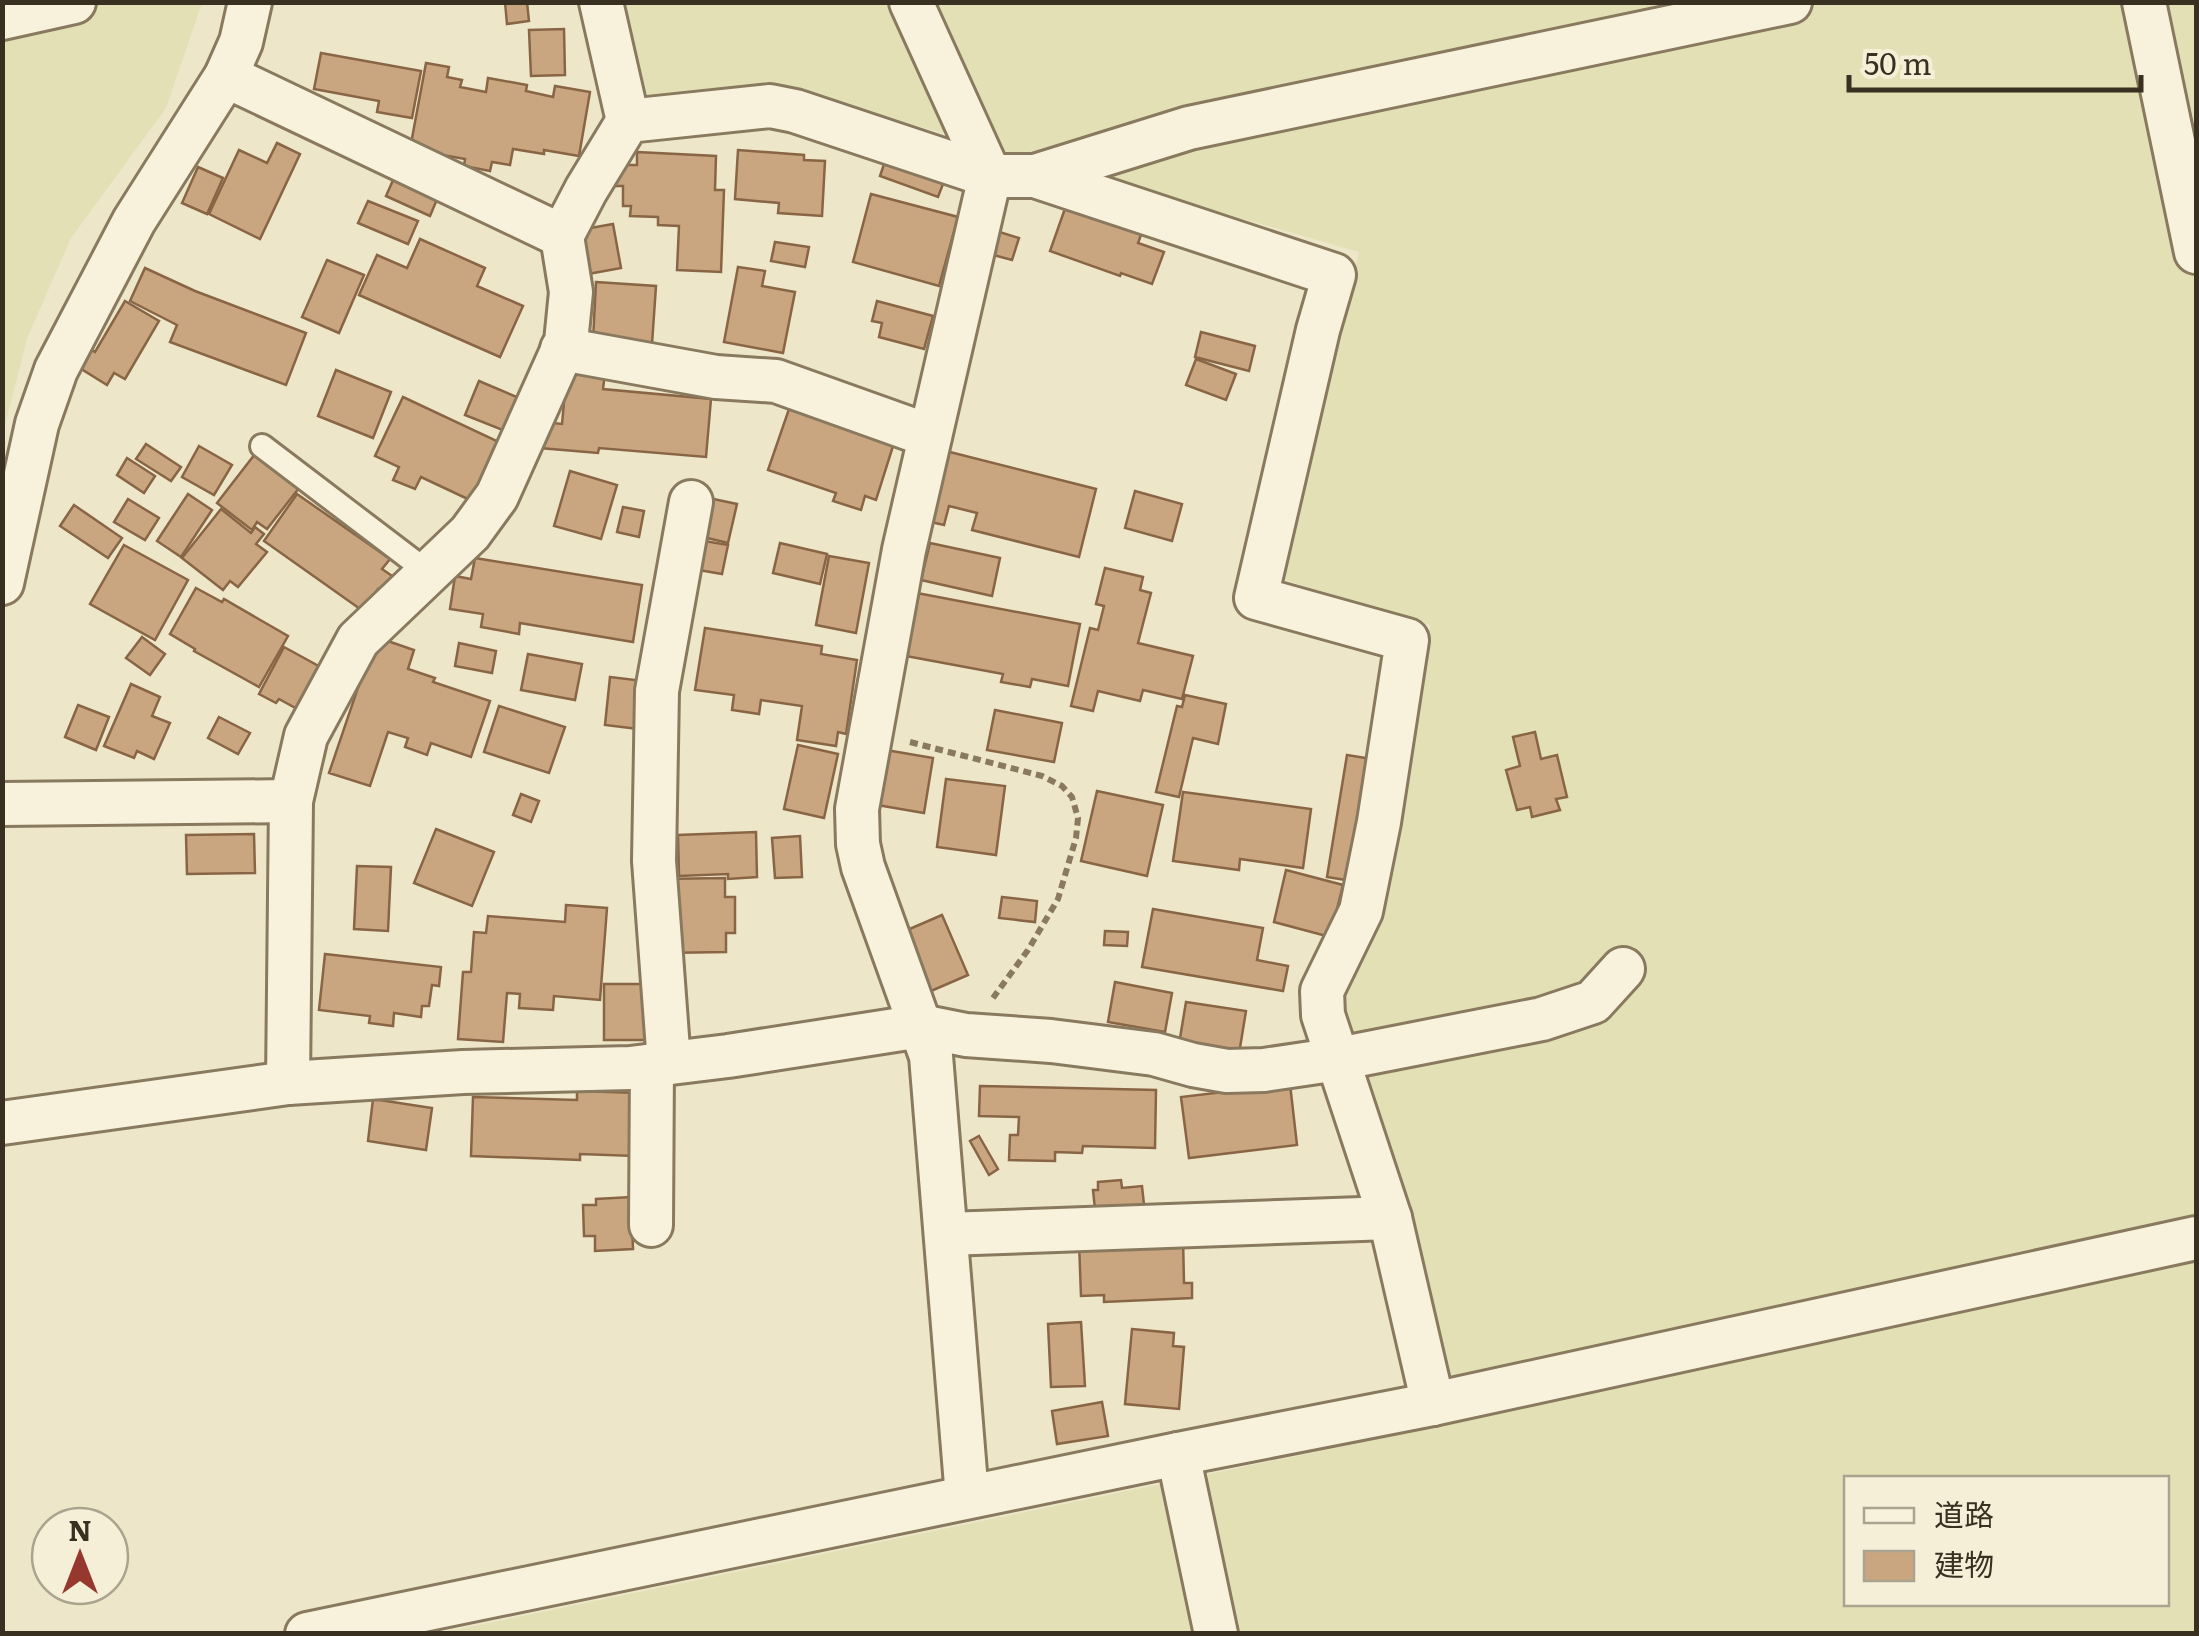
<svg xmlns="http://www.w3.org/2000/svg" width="2199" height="1636" viewBox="0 0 2199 1636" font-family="Literata,'Noto Sans JP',serif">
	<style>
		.farmland { fill: #e3e0b6; fill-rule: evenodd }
		.building { fill: #caa680; stroke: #886544; stroke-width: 2.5 }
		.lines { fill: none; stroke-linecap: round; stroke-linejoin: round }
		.lane-casing { stroke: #89795e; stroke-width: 28 }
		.street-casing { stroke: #89795e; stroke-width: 48 }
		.path { stroke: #89795e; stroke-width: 6; stroke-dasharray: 8 5; stroke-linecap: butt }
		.lane { stroke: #f8f2dc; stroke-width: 22 }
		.street { stroke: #f8f2dc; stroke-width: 42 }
	</style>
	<rect width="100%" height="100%" fill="#eee6c9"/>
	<g class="farmland">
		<path d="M3 3H202L166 108 71 238 28 336 3 432Z"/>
		<path d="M616 3H2196V1633L435 1634 1451 1424 1342 1007 1354 963 1387 888 1430 625 1285 580 1359 252 795 91 640 98ZM1846 1478H2166V1604H1846Z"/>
	</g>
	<g class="building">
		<path d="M505 2H527L529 21 507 24Z"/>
		<path d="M564 29 565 75 531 76 529 30Z"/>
		<path d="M321 53 421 71 412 118 377 112 379 101 314 89Z"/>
		<path d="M426 63 449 67 447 77 462 80 460 87 486 92 488 78 527 85 526 91 553 97 555 86 590 92 579 156 544 150V154L513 149 510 165 492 162 490 171 464 166 465 159 410 149Z"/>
		<path d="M277 143 300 154 260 239 209 214 239 150 267 163Z"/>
		<path d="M738 150 804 155V160L825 161 822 216 778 213 779 203 735 199Z"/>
		<path d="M637 152 716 156 715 190H724L721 272 677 270 679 226 658 225V217L630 216 631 206H623V186H615L616 165H637Z"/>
		<path d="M886 158 945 179 938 197 880 176Z"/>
		<path d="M198 167 223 178 207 214 182 203Z"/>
		<path d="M394 178 438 197 430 216 386 196Z"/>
		<path d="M871 194 958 217 939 286 853 262Z"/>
		<path d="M1068 200 1144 227 1138 243 1164 252 1152 284 1121 273 1120 276 1050 251Z"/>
		<path d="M368 201 418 221 408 244 358 223Z"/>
		<path d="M613 224 621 268 588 274 579 230Z"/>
		<path d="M993 230 1019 238 1012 260 986 253Z"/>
		<path d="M420 239 485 268 477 286 523 306 500 357 359 295 377 255 407 268Z"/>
		<path d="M775 242 809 247 805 267 771 261Z"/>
		<path d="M327 260 364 275 339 333 302 317Z"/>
		<path d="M738 267 765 271 762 286 795 292 783 353 724 342Z"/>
		<path d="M145 268 195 291 306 333 286 385 170 342 177 325 130 301Z"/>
		<path d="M596 282 656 286 652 344 593 340Z"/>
		<path d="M125 301 159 321 125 379 114 373 107 385 75 365 87 347 95 352Z"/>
		<path d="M877 301 933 316 924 349 879 337 882 323 872 321Z"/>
		<path d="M1201 332 1255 346 1249 371 1195 357Z"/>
		<path d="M1196 359 1236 374 1226 400 1186 385Z"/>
		<path d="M336 370 391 392 373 438 318 416Z"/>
		<path d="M567 370 605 373 603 389 711 399 706 457 599 448 598 453 540 448 542 422 562 424Z"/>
		<path d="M479 381 519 398 505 431 465 415Z"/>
		<path d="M403 397 499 442 472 501 421 477 415 489 393 480 399 467 375 456Z"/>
		<path d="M789 409 894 443 876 500 865 496 861 510 833 501 836 493 768 470Z"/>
		<path d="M146 444 181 467 171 481 136 459Z"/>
		<path d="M199 446 232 465 214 495 182 477Z"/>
		<path d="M942 450 1096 489 1079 557 972 530 977 513 949 506 944 525 931 522Z"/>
		<path d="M255 454 299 488 267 529 257 522 252 530 217 503Z"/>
		<path d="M127 458 155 476 144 493 117 475Z"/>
		<path d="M570 471 617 485 601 539 554 526Z"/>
		<path d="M1135 491 1182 504 1172 541 1125 528Z"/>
		<path d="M188 494 212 510 181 557 157 541Z"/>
		<path d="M297 494 390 559 382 569 398 580 387 595 378 589 363 611 264 541Z"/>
		<path d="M704 497 737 504 728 543 695 535Z"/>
		<path d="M128 499 159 518 145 540 114 522Z"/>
		<path d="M74 505 122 538 108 558 60 526Z"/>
		<path d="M623 507 644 511 639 537 617 532Z"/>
		<path d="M221 509 251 533 255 527 264 534 256 544 267 552 238 587 230 581 223 590 182 558Z"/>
		<path d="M693 539 728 545 722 574 687 568Z"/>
		<path d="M780 543 827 554 820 584 773 573Z"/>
		<path d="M930 543 1000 558 992 596 921 580Z"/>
		<path d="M124 545 188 580 155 640 90 604Z"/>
		<path d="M829 556 869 563 856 633 816 625Z"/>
		<path d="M475 558 642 585 633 642 520 623 519 634 481 627 483 614 450 609 455 576 471 579Z"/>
		<path d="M1105 568 1143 577 1140 590 1151 593 1138 643 1193 656 1182 699 1143 690 1140 701 1098 691 1093 711 1071 706 1090 628 1098 630 1104 606 1096 604Z"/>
		<path d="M196 588 222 602 224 599 288 636 259 687 194 651 195 649 170 634Z"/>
		<path d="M917 593 1080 624 1068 686 1032 679 1030 687 1001 682 1003 674 906 656Z"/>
		<path d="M705 628 822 646 821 654 857 660 846 734 838 732 836 746 797 740 802 706 761 700 759 714 732 710 734 695 695 690Z"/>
		<path d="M142 637 165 654 150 675 126 658Z"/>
		<path d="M379 638 414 650 408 669 435 678 433 682 490 701 471 757 431 743 427 755 405 747 408 738 388 732 370 786 329 773 366 664H370Z"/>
		<path d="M459 643 496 651 492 673 455 666Z"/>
		<path d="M284 647 324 669 301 711 279 699 276 703 259 694Z"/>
		<path d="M528 654 582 664 575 700 521 690Z"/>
		<path d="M610 677 644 681 639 729 605 725Z"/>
		<path d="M131 684 160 697 152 716 170 723 154 759 137 751 134 758 104 746Z"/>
		<path d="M1185 695 1226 704 1218 744 1193 738 1179 797 1156 792 1177 706 1182 707Z"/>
		<path d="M78 705 109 717 96 750 65 737Z"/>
		<path d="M499 706 565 727 549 773 484 752Z"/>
		<path d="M995 710 1062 723 1054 762 987 750Z"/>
		<path d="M219 717 250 733 238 754 208 738Z"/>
		<path d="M1535 732 1541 759 1557 755 1567 797 1556 799 1560 810 1532 817 1530 807 1517 810 1506 770 1520 766 1513 737Z"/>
		<path d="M798 745 838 754 824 818 784 809Z"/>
		<path d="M886 750 933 758 924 813 877 805Z"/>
		<path d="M1347 755 1372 759 1352 881 1327 877Z"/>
		<path d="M946 779 1005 786 996 855 937 847Z"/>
		<path d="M1097 791 1163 805 1147 876 1081 861Z"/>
		<path d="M1183 792 1311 809 1303 868 1240 859 1239 870 1173 861Z"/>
		<path d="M521 794 539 801 531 822 513 815Z"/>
		<path d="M436 829 494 852 472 906 414 883Z"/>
		<path d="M756 832 757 877 728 879V874L679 876 678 835Z"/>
		<path d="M254 834 255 873 187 874 186 835Z"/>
		<path d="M800 836 802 877 775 878 772 838Z"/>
		<path d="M357 866 391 867 388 931 354 929Z"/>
		<path d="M1286 870 1343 885 1330 937 1274 922Z"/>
		<path d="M725 878V897H735V933H726V952L663 953 662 879Z"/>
		<path d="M1002 897 1037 901 1035 922 999 918Z"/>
		<path d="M566 905 607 908 600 1000 554 996 553 1010 519 1008 520 994 507 993 503 1042 458 1039 463 972H471L474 932 486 933 488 916 565 922Z"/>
		<path d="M1153 909 1263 928 1257 960 1288 966 1283 991 1142 967Z"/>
		<path d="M942 915 968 975 924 994 898 934Z"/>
		<path d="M1105 931 1128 932 1127 946 1104 945Z"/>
		<path d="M325 954 441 967 439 986 432 985 429 1006H422L421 1017 394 1013 393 1026 369 1023 370 1016 319 1010Z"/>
		<path d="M1115 982 1172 993 1165 1032 1108 1022Z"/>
		<rect x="604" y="984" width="48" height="56"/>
		<path d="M1186 1002 1246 1011 1238 1060 1178 1050Z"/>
		<path d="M1290 1084 1297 1145 1189 1158 1181 1097Z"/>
		<path d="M980 1086 1156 1090 1155 1148 1083 1146 1082 1153 1055 1152V1161L1009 1160 1010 1135H1018L1019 1117 979 1116Z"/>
		<path d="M577 1091 638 1093 635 1156 580 1154V1160L471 1156 473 1097 577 1100Z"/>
		<path d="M373 1099 432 1108 426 1150 368 1141Z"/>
		<path d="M979 1136 998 1169 989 1175 970 1141Z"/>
		<path d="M1121 1180 1122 1188 1142 1186 1145 1214 1096 1219 1093 1190H1098V1182Z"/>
		<path d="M631 1197 633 1249 595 1251V1236H584L583 1205H596V1199Z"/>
		<path d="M1183 1238 1184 1283H1192V1298L1104 1302V1295L1081 1296 1079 1242Z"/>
		<path d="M1081 1322 1085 1386 1051 1387 1048 1324Z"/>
		<path d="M1132 1329 1174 1333 1173 1346 1184 1347 1179 1409 1125 1404Z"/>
		<path d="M1102 1402 1108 1436 1057 1444 1052 1411Z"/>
	</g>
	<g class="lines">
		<defs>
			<path id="lane" d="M262 446 429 573"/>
			<g id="street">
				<path d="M601 2 628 121"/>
				<path d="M911 2 990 176"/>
				<path d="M2144 2 2196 252"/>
				<path d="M2 18 74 2"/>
				<path d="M226 76 562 236"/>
				<path d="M1035 176 1189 128 1790 2"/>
				<path d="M562 349 716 377 776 381 930 436"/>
				<path d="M2 583 37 424 56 370 134 221 226 76 241 42 250 2"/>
				<path d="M2 804 291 801"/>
				<path d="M669 1063 654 861 657 691 691 502"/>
				<path d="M288 1083 291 801 306 736 358 640 470 533 497 496 566 342 571 292 562 236 586 190 628 121 770 106 795 111 990 176"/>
				<path d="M2 1123 288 1083 463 1072 630 1068 728 1056 921 1026 966 1035 1051 1041 1154 1054 1193 1065 1227 1071 1264 1070 1338 1059 1542 1019 1593 1002 1623 969"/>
				<path d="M651 1225 652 1065"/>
				<path d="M946 1234 1390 1218"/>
				<path d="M1178 1454 1216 1634"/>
				<path d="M967 1497 931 1056 863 867 858 844 857 809 904 550 990 176H1035L1334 275 1318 330 1256 598 1407 640 1379 822 1361 911 1322 991 1323 1015 1390 1218 1433 1404"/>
				<path d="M307 1634 1178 1454 1433 1404 2196 1238"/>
			</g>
		</defs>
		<use href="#lane" class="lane-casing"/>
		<use href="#street" class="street-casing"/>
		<path class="path" d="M910 742 1042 776 1062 786 1072 797 1078 818 1076 838 1058 899 1028 950 993 998"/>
		<use href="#lane" class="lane"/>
		<use href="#street" class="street"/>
	</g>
	<rect width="2199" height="1636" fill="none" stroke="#3a3021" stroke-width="10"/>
	<rect x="1844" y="1476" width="325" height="130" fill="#f5efd8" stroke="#aaa38f" stroke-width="2.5"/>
	<rect x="1864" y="1508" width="50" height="15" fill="#f8f2dc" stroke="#aaa38f" stroke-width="2.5"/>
	<text x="1934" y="1526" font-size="30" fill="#3a3021">道路</text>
	<rect x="1864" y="1551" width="50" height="30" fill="#caa680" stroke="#aaa38f" stroke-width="2.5"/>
	<text x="1934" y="1576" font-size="30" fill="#3a3021">建物</text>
	<g transform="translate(80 1556)"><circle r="48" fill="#f5efd8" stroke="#aaa38f" stroke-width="2.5"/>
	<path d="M0-8L18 38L0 25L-18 38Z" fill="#97382f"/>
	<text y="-15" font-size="28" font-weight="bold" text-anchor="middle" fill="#3a3021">N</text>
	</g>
	<path d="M1849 75v15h292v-15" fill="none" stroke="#3a3021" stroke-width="5"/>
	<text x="1864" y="75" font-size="30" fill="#3a3021" stroke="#f5efd8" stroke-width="8" paint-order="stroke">50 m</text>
</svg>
